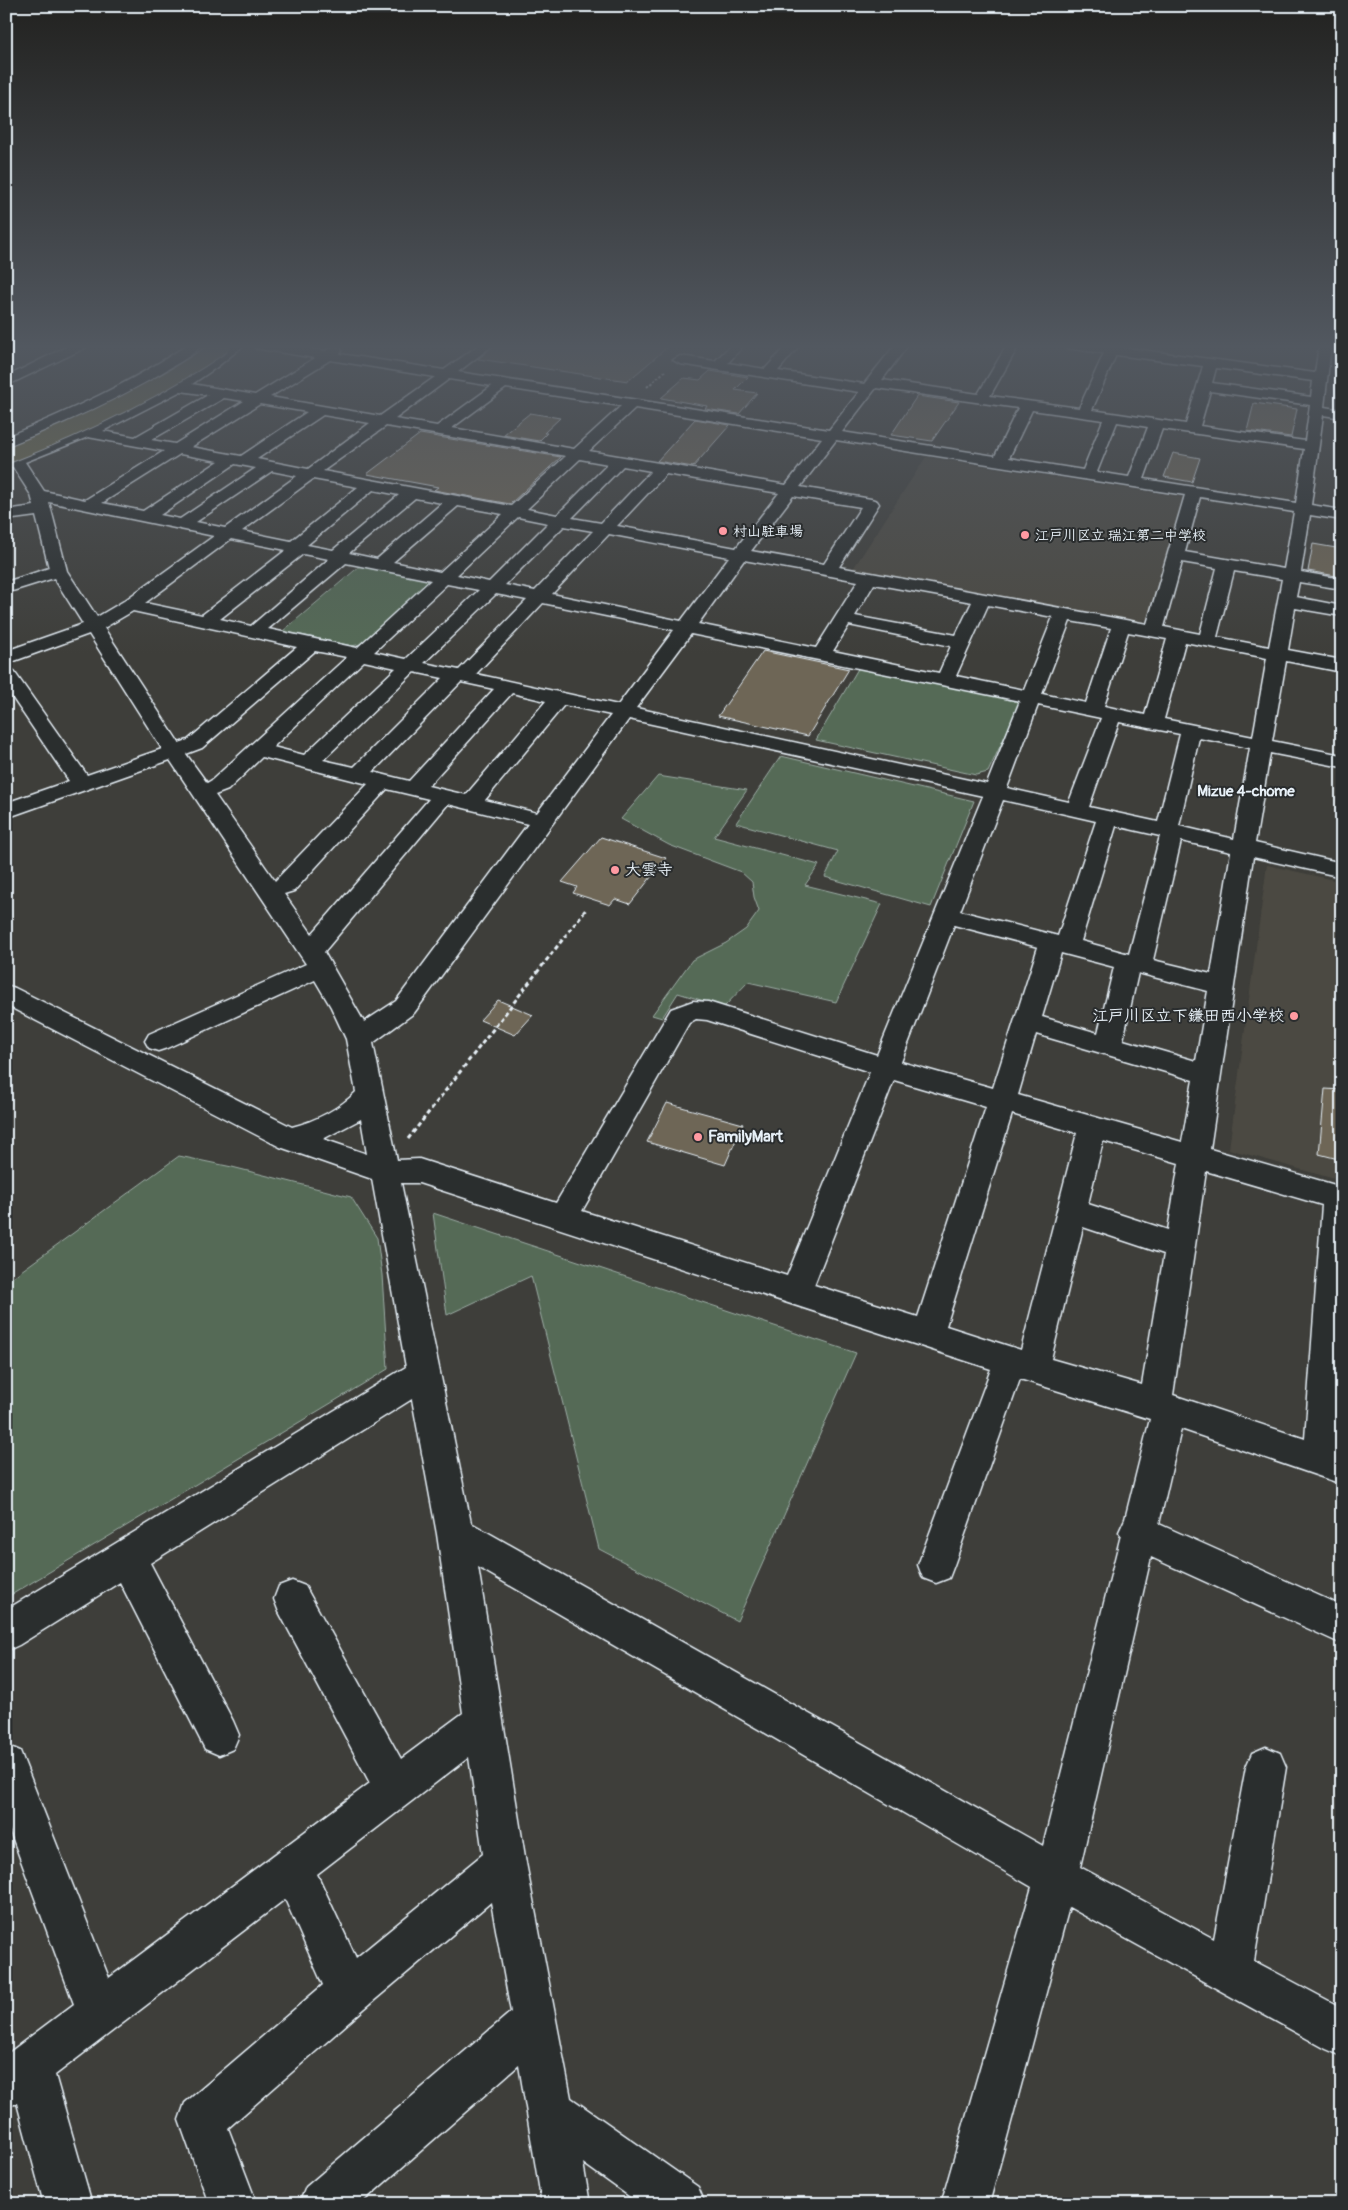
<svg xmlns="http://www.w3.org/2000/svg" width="1348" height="2210" viewBox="0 0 1348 2210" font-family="Pangolin,'Klee One',sans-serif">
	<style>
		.built { fill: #4c4a42 }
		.green { fill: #546a56; stroke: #9eaea7 }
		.building { fill: #6e6656; stroke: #e8f1f8 }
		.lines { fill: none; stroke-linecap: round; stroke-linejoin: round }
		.minor-casing { stroke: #e8f1f8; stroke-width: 3 }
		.path-far1 { stroke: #e8f1f8; stroke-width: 2; stroke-dasharray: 2.5 2; stroke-linecap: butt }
		.path { stroke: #e8f1f8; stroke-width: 3; stroke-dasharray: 4.5 3; stroke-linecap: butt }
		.minor { fill: #2a2d2e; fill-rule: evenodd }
		.highway-bridge-casing { stroke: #e8f1f8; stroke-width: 17; stroke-linecap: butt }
		.highway-bridge { stroke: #716d4b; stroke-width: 15 }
		.poi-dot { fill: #ff9aa2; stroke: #2a2d2e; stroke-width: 2 }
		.labels { text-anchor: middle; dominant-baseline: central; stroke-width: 4; stroke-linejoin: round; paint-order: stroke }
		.far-poi-label { font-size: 14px; font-weight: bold; fill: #e8f1f8; stroke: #2a2d2e; text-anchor: start }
		.far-neighbourhood-label { font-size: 15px; font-weight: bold; fill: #e8f1f8; stroke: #2a2d2e }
		.poi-label { font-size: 16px; font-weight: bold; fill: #e8f1f8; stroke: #2a2d2e; text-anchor: start }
	</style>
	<rect width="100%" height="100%" fill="#3e3e3a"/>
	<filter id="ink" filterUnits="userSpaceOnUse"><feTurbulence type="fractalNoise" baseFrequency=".02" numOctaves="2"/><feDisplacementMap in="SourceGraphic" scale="10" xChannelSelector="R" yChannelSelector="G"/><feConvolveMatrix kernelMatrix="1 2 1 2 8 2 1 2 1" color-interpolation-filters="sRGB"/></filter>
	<g filter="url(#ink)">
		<g class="built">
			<path d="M926 457 1182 497 1187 501 1147 619 1137 622 853 569Z"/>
			<path d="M1267 865 1342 882V1181L1229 1149Z"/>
		</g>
		<g class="green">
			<path d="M361 565 427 578 430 584 365 643 352 646 283 631Z"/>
			<path d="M859 667 1014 699 1020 704 988 772 976 775 816 740Z"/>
			<path d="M781 756 974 801 931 907 825 877 838 851 736 823Z"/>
			<path d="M658 776 747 790 714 837 819 865 805 885 882 904 836 1002 748 982 724 1007 678 993 662 1018 652 1015 692 960 726 943 746 929 759 911 754 897 752 882 741 872 669 845 621 819Z"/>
			<path d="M179 1156 232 1167 351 1197 377 1238 382 1275 388 1369 6 1598V1282Z"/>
			<path d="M433 1213 856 1353 737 1621 599 1549 531 1276 447 1315Z"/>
		</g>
		<g class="building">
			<path d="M495 345H670L628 381 478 359Z"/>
			<path d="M710 371 748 377 735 390 757 393 739 414 705 409 707 406 661 398 684 378 700 380Z"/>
			<path d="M917 396 959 402 932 441 891 435Z"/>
			<path d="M1254 403 1297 409 1291 437 1247 431Z"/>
			<path d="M530 413 560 418 544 433H547L539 441 503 435Z"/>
			<path d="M695 419 730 425 693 467 657 461Z"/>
			<path d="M420 434 561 457 510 504 434 490 438 487 367 474Z"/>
			<path d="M1173 453 1200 458 1192 482 1164 477Z"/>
			<path d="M1313 544 1342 549V577L1308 571Z"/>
			<path d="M763 651 849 669 808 736 718 716Z"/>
			<path d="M601 837 666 858 630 904 615 899 610 905 573 893 577 887 562 882Z"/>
			<path d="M498 1000 533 1015 515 1035 480 1020Z"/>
			<path d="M1325 1089 1342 1090V1160L1319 1154Z"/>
			<path d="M667 1103 743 1124 725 1165 647 1142Z"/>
		</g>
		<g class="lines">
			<defs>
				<g id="minor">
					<path d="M70 345H86L85 348 6 386V377Z"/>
					<path d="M187 345H201C194 355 178 363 168 369 119 400 66 422 13 444L19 454 92 425 152 396 208 362 230 345H244L217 367 192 384 255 395 315 358 260 349 255 348 254 345H283L325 351 335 347 340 348 342 351 340 354 444 370 479 345H493L458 372 829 430 859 392 680 364 673 360 680 356 715 361 731 345H744L728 363 765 369 787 345H800L778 371 864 384 895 345H908L882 380 978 394 1007 345H1019L990 396 1079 408 1104 353 1072 349 1067 348 1066 345H1120L1119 347 1315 373 1319 345H1331L1324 407 1342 410V418L1323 415 1311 505 1342 510V520L1310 515 1301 572 1342 579V589L1299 582 1296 597 1342 606V616L1295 608 1288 650 1342 660V672L1286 661 1272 741 1342 755V767L1270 753 1255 843 1342 863V877L1253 857 1210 1149 1342 1187V1391L1339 1450 1342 1451V1484L1181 1429 1159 1524 1342 1606V1644L1151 1557 1080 1867 1214 1939 1246 1767 1252 1753 1266 1747 1280 1753 1286 1767 1254 1961 1342 2008V2056L1326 2049 1069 1907 989 2204H941L1032 1887 478 1567 526 1863 571 2098 698 2187 705 2204H640L583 2163 590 2204H542L519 2065 360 2204H299L306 2187 511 2012 491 1902 365 2008 228 2128 257 2204H209L179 2120 185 2103 323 1985 285 1899 55 2075 92 2204H44L17 2103 6 2107V2055L74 2004 6 1820V1745L20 1751 109 1978 370 1783 279 1612 274 1599 279 1586 292 1581 305 1586 401 1759 463 1713 437 1534 412 1399 150 1563 233 1721 239 1735 233 1749 219 1755 205 1749 120 1582 19 1645 6 1651V1610L406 1367 372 1179 280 1147 6 1005V985L15 988 292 1127C315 1121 339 1109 356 1092L346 1039 331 1007 315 980 167 1048 158 1051 149 1048 145 1041 149 1034 306 964 170 760 6 818V803L69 781 6 688V668L13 670 87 775 162 749 89 634 6 664V651L83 624 54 578 6 593V582L49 568 36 516 6 520V510L34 506 31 495 13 467 6 468V437C69 411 131 383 187 345ZM1116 355 1203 366 1186 424 1092 410ZM330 360 435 377 380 416 270 397ZM1216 368 1313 381 1311 397 1212 383ZM449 379 492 386 437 426 395 419ZM506 388 621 406 574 449 452 428ZM876 388 1018 408 995 456 842 432ZM181 391 208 395 135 437 103 431ZM1210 391 1310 405 1305 441 1200 426ZM224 398 244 401 175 444 151 440ZM260 404 307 412 241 456 191 447ZM635 408 822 438 786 485 589 451ZM1032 410 1103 420 1083 470 1009 458ZM323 415 370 423 308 469 257 459ZM1117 422 1148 427 1129 477 1097 472ZM386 426 566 456 511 506 323 471ZM1162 429 1304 449 1296 503 1144 479ZM88 437 164 451 85 500 44 491 25 462ZM836 440 1185 495 1147 624 839 567 879 504 877 501 871 499 800 487ZM180 454 219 461 143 511 102 503ZM580 459 608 464 557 515 527 509ZM235 464 256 468 180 519 160 515ZM623 466 651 471 601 523 572 518ZM272 471 297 476 225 528 196 522ZM666 474 779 493 736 548 617 526ZM313 479 358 487 291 541 242 531ZM373 490 399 495 333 550 307 545ZM793 496 861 507 824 564 751 551ZM1200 497 1294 512 1284 569 1185 552ZM415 498 442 503 377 559 349 553ZM49 502 214 536 124 601 97 617 67 571ZM458 506 503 514 440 572 393 562ZM518 517 548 523 489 582 457 575ZM564 526 593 531 535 591 505 585ZM609 534 729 557 681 621 552 594ZM231 539 286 550 202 615 145 603ZM303 554 329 559 251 626 220 619ZM744 560 858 581 816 648 698 624ZM1182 562 1217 568 1200 634 1164 627ZM346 563 431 580 357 648 268 629ZM1234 571 1282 579 1269 647 1217 637ZM447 584 479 590 406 659 374 652ZM874 584 972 602 956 635 855 616ZM496 594 527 600 459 670 424 663ZM543 603 674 630 618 705 476 674ZM988 605 1053 617 1024 690 956 676ZM133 611 297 647 188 740 179 743 104 628ZM1070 621 1111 628 1086 703 1042 694ZM849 625 951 646 939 673 833 651ZM1128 632 1167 639 1145 715 1104 706ZM691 634 1020 701 987 784 636 708ZM1185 642 1267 658 1253 737 1164 719ZM315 651 347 657 212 780 207 783 186 754 202 748ZM364 661 396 668 304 755 273 747ZM414 672 443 678 354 767 323 760ZM461 682 494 689 409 781 373 772ZM512 693 546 701 466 795 428 786ZM564 705 611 715 537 813 485 800ZM1038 705 1101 718 1069 802 1007 788ZM629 719 983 796 877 1055 708 1002 693 1001 671 1009 556 1203 419 1159 397 1160 373 1043 414 1013ZM1119 722 1180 734 1158 822 1089 807ZM1199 738 1250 748 1234 839 1179 826ZM262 757 368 784 275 881 215 795 228 790ZM387 789 429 799 312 934 284 894 294 891ZM1003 800 1096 821 1058 936 960 911ZM448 804 528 824 396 1001 364 1022 324 952ZM1116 826 1160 836 1129 954 1081 941ZM1181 841 1231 852 1211 974 1153 960ZM954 925 1038 947 993 1088 901 1062ZM1061 953 1114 967 1098 1033 1042 1017ZM1138 973 1208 991 1196 1061 1123 1040ZM696 1019 707 1020 870 1072 787 1276 582 1211 689 1023ZM1036 1034 1193 1080 1182 1142 1018 1095ZM894 1080 986 1107 918 1317 814 1285ZM1012 1114 1077 1133 1021 1350 946 1326ZM361 1119 367 1154 323 1139ZM1103 1141 1179 1163 1168 1230 1088 1204ZM1206 1171 1322 1205 1305 1439 1173 1395ZM401 1183H419L991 1369 918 1565 923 1578 936 1583 949 1578 954 1565 1020 1379 1150 1419 1125 1519 1119 1532 1121 1535 1043 1846 471 1523ZM1083 1227 1164 1254 1142 1385 1051 1359ZM469 1757 483 1854 356 1958 317 1874Z"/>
				</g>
			</defs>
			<use href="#minor" class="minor-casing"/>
			<path class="path-far1" d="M647 387 665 371"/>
			<path class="path" d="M408 1139 587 908"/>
			<use href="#minor" class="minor"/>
			<defs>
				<path id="highway-bridge" d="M6 456C83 426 155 392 223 345"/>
			</defs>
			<use href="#highway-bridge" class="highway-bridge-casing"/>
			<use href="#highway-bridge" class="highway-bridge"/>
		</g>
	</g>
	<linearGradient id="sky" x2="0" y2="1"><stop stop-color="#222220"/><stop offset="0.53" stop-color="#525860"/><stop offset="1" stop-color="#525860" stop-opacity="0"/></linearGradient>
	<rect width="1348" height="654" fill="url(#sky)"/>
	<g class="poi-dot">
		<circle cx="723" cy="531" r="5"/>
		<circle cx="1025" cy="535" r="5"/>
		<circle cx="615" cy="870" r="5"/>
		<circle cx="1294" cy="1016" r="5"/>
		<circle cx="698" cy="1137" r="5"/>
	</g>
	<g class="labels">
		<g class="far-poi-label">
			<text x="733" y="531">村山駐車場</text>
			<text x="1035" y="535">江戸川区立 瑞江第二中学校</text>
		</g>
		<g class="far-neighbourhood-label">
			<text x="1246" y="791">Mizue 4-chome</text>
		</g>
		<g class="poi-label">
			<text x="625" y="870">大雲寺</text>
			<text x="1284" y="1016" text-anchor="end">江戸川区立下鎌田西小学校</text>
			<text x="708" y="1137">FamilyMart</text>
		</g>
	</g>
	<rect width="1348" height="2210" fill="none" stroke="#2a2d2e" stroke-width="25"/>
	<rect x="12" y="12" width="1323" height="2185" fill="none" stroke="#e8f1f8" stroke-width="2" filter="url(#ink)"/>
</svg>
